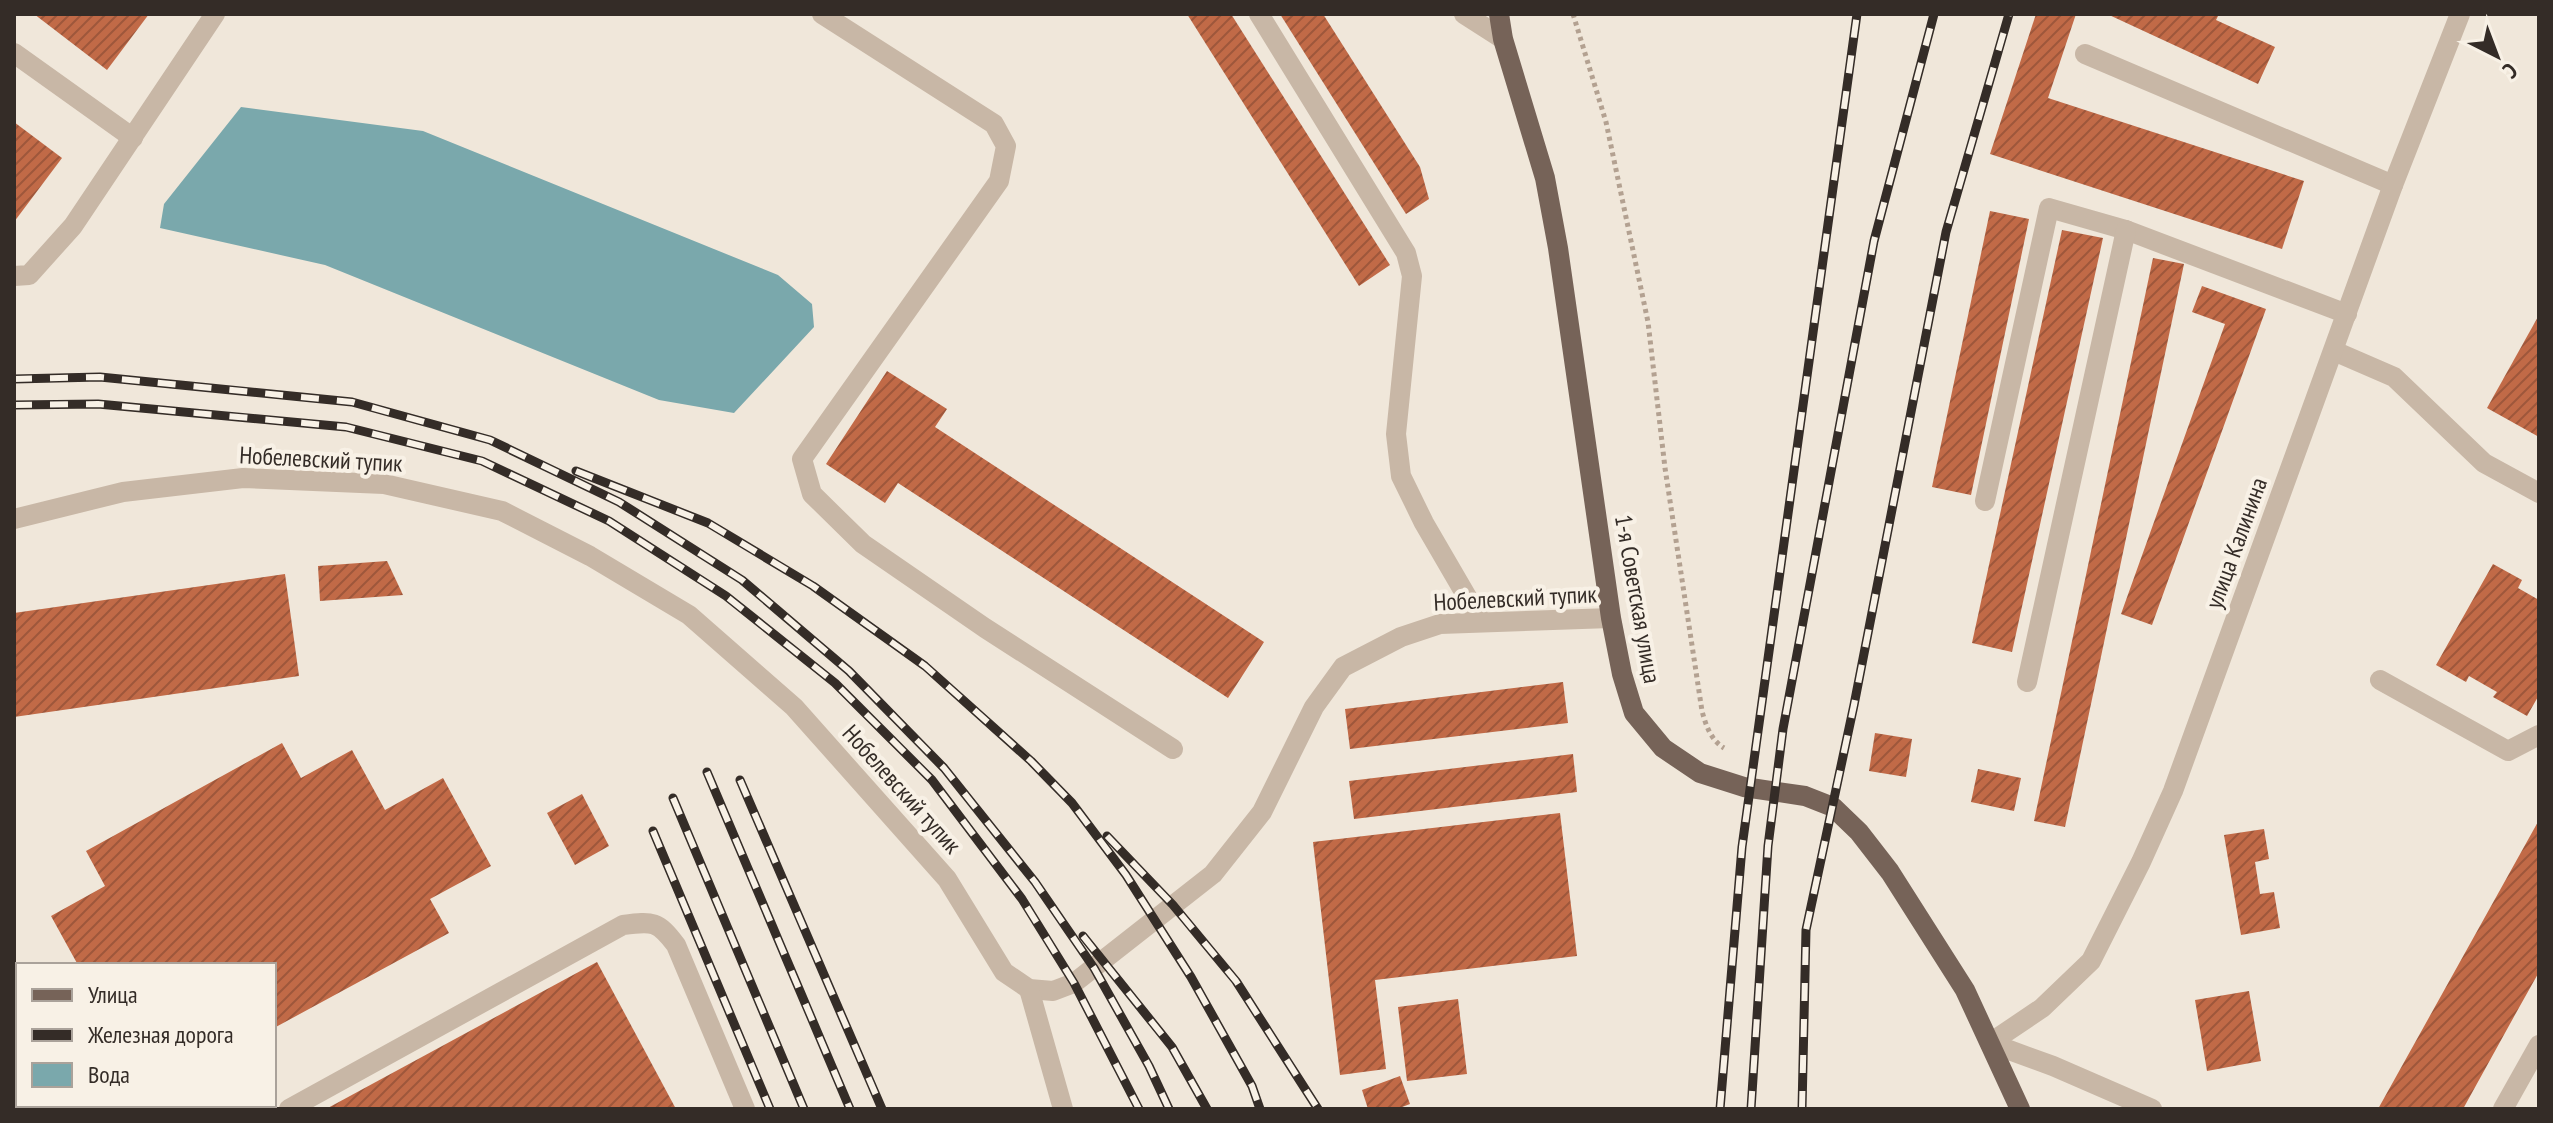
<svg xmlns="http://www.w3.org/2000/svg" width="2553" height="1123" viewBox="0 0 2553 1123" font-family="'PT Sans Narrow',sans-serif">
	<style>
		.water { fill: #7aa8ac }
		.building { fill: url(#building-hatch) }
		.lines { fill: none; stroke-linecap: round; stroke-linejoin: round }
		.path { stroke: #b3a191; stroke-width: 5; stroke-dasharray: 4 4; stroke-linecap: butt }
		.minor { stroke: #c8b7a6; stroke-width: 20 }
		.major { stroke: #766358; stroke-width: 20 }
		.rail-casing { stroke: #342c27; stroke-width: 9 }
		.rail { stroke: #f8f1e6; stroke-width: 6; stroke-dasharray: 18; stroke-linecap: butt }
		.labels { text-anchor: middle; dominant-baseline: central; stroke-width: 8; stroke-linejoin: round; paint-order: stroke }
		.street-label { font-size: 24px; fill: #342c27; stroke: #f8f1e6 }
	</style>
	<defs>
		<pattern id="building-hatch" width="6" height="6" patternUnits="userSpaceOnUse" patternTransform="scale(2)"><rect width="6" height="6" fill="#c16a47"/><path d="M-1 1l2-2M0 6l6-6M5 7l2-2" fill="none" stroke="#9e573b"/></pattern>
	</defs>
	<rect width="100%" height="100%" fill="#f0e7da"/>
	<path class="water" d="M241 107 423 131 778 275 812 304 814 327 734 413 659 400 325 265 160 228 164 204Z"/>
	<g class="building">
		<path d="M34 14H149L107 70Z"/>
		<path d="M1187 14H1231L1390 265 1359 286Z"/>
		<path d="M1280 14H1323L1420 167 1429 199 1406 214Z"/>
		<path d="M2036 14H2076L2048 98 2304 181 2282 249 1990 154Z"/>
		<path d="M2107 14H2219L2216 20 2275 47 2258 84Z"/>
		<path d="M14 122 62 158 14 222Z"/>
		<path d="M1990 211 2029 219 1971 495 1932 487Z"/>
		<path d="M2062 230 2103 238 2012 652 1972 643Z"/>
		<path d="M2153 258 2184 264 2065 827 2034 821Z"/>
		<path d="M2202 286 2266 309 2152 625 2121 614 2225 324 2192 312Z"/>
		<path d="M2539 315V437L2487 408Z"/>
		<path d="M887 371 947 409 935 427 1264 642 1228 698 898 483 885 503 826 464Z"/>
		<path d="M387 561 403 595 320 601 318 566Z"/>
		<path d="M2493 564 2522 580 2518 588 2539 600V695L2527 716 2493 697 2497 692 2469 676 2466 682 2436 665Z"/>
		<path d="M285 574 299 676 14 717V613Z"/>
		<path d="M1563 682 1568 723 1350 749 1345 709Z"/>
		<path d="M1875 733 1912 739 1906 777 1869 771Z"/>
		<path d="M282 743 301 778 352 750 385 810 443 778 491 866 430 899 449 933 274 1028V965H78L51 916 105 886 86 851Z"/>
		<path d="M1573 754 1577 792 1354 819 1349 781Z"/>
		<path d="M1978 769 2021 778 2014 811 1971 802Z"/>
		<path d="M582 794 609 846 575 865 547 813Z"/>
		<path d="M1560 813 1577 956 1375 980 1386 1069 1340 1075 1313 842Z"/>
		<path d="M2539 820V972L2516 1013 2463 1109H2378Z"/>
		<path d="M2264 829 2269 859 2255 862 2260 894 2274 892 2280 928 2241 935 2224 835Z"/>
		<path d="M597 962 676 1109H326Z"/>
		<path d="M2249 991 2261 1061 2207 1071 2195 1000Z"/>
		<path d="M1458 999 1467 1074 1407 1081 1398 1007Z"/>
		<path d="M1400 1076 1410 1104 1397 1109H1368L1362 1090Z"/>
	</g>
	<g class="lines">
		<path class="path" d="M1573 14 1606 122 1648 322 1665 468 1702 711C1706 726 1711 740 1724 748"/>
		<g class="minor">
			<path d="M822 14 994 124 1006 146 999 181 802 459 812 494 863 544 985 628 1173 749"/>
			<path d="M1259 14 1406 253 1412 276 1396 434 1401 476 1424 523 1481 621"/>
			<path d="M1464 14 1503 39"/>
			<path d="M14 53 133 138"/>
			<path d="M2085 54 2393 185"/>
			<path d="M14 276 29 275 73 226 215 14"/>
			<path d="M2334 351 2394 377 2484 463 2539 493"/>
			<path d="M1985 501 2049 208 2126 230 2347 314"/>
			<path d="M14 519 123 492 243 478 384 484 502 511 590 556 689 615 794 707 947 879 1004 972 1029 989 1053 991 1074 983 1213 874 1262 812 1314 707 1343 667 1401 637 1440 624 1611 618"/>
			<path d="M2380 680 2508 751 2539 735"/>
			<path d="M2027 682 2126 230"/>
			<path d="M1029 989 1063 1109"/>
			<path d="M14 1004 18 1011"/>
			<path d="M1990 1043 2042 1008 2091 961 2141 862 2173 791 2393 185 2460 14"/>
			<path d="M1990 1043 2053 1066 2152 1109"/>
			<path d="M72 1105 74 1109"/>
			<path d="M289 1109 623 925C653 921 658 921 676 945L745 1109"/>
			<path d="M2503 1109 2539 1045"/>
		</g>
		<path class="major" d="M1499 14 1503 39 1545 178 1558 248 1611 618 1622 674 1634 713 1663 748 1700 773 1744 787 1805 796 1833 807 1859 832 1890 872 1965 990 2020 1109"/>
		<defs>
			<g id="rail">
				<path d="M14 379 100 377 352 402 490 440 619 502 742 580 849 671 944 768 1035 882 1094 968 1149 1066 1169 1109"/>
				<path d="M14 405 98 404 346 427 482 461 609 521 726 596 835 683 932 780 1022 899 1074 983 1139 1109"/>
				<path d="M576 471 708 523 813 586 925 666 1031 761 1072 803 1126 875 1191 977 1252 1086 1260 1109"/>
				<path d="M707 772 850 1109"/>
				<path d="M740 780 882 1109"/>
				<path d="M673 798 804 1109"/>
				<path d="M653 831 770 1109"/>
				<path d="M1107 836 1173 905 1236 981 1318 1109"/>
				<path d="M1083 936 1172 1047 1207 1109"/>
				<path d="M1720 1109 1742 847 1857 14"/>
				<path d="M1751 1109 1768 846 1783 729 1874 241 1934 14"/>
				<path d="M1802 1109 1806 930 1854 705 1946 232 2009 14"/>
			</g>
		</defs>
		<use href="#rail" class="rail-casing"/>
		<use href="#rail" class="rail"/>
	</g>
	<g class="labels">
		<g class="street-label">
			<text transform="translate(321 459) rotate(3)">Нобелевский тупик</text>
			<text transform="translate(2236 543) rotate(-70)">улица Калинина</text>
			<text transform="translate(1515 598) rotate(-3)">Нобелевский тупик</text>
			<text transform="translate(1638 599) rotate(80)">1-я Советская улица</text>
			<text transform="translate(902 789) rotate(48)">Нобелевский тупик</text>
		</g>
	</g>
	<rect width="2553" height="1123" fill="none" stroke="#342c27" stroke-width="32"/>
	<rect x="16" y="963" width="260" height="144" fill="#f8f1e6" stroke="#aaa29a" stroke-width="2"/>
	<rect x="32" y="989" width="40" height="12" fill="#766358" stroke="#aaa29a" stroke-width="2"/>
	<text x="88" y="1003" font-size="24" fill="#342c27">Улица</text>
	<rect x="32" y="1029" width="40" height="12" fill="#342c27" stroke="#aaa29a" stroke-width="2"/>
	<text x="88" y="1043" font-size="24" fill="#342c27">Железная дорога</text>
	<rect x="32" y="1063" width="40" height="24" fill="#7aa8ac" stroke="#aaa29a" stroke-width="2"/>
	<text x="88" y="1083" font-size="24" fill="#342c27">Вода</text>
	<g transform="translate(2497 56) rotate(138)" stroke="#f8f1e6" stroke-width="6" paint-order="stroke">
	<path d="M0-6L14 30L0 20L-14 30Z" fill="#342c27"/>
	<text y="-12" font-size="22" font-weight="bold" text-anchor="middle" fill="#342c27">С</text>
	</g>
</svg>
